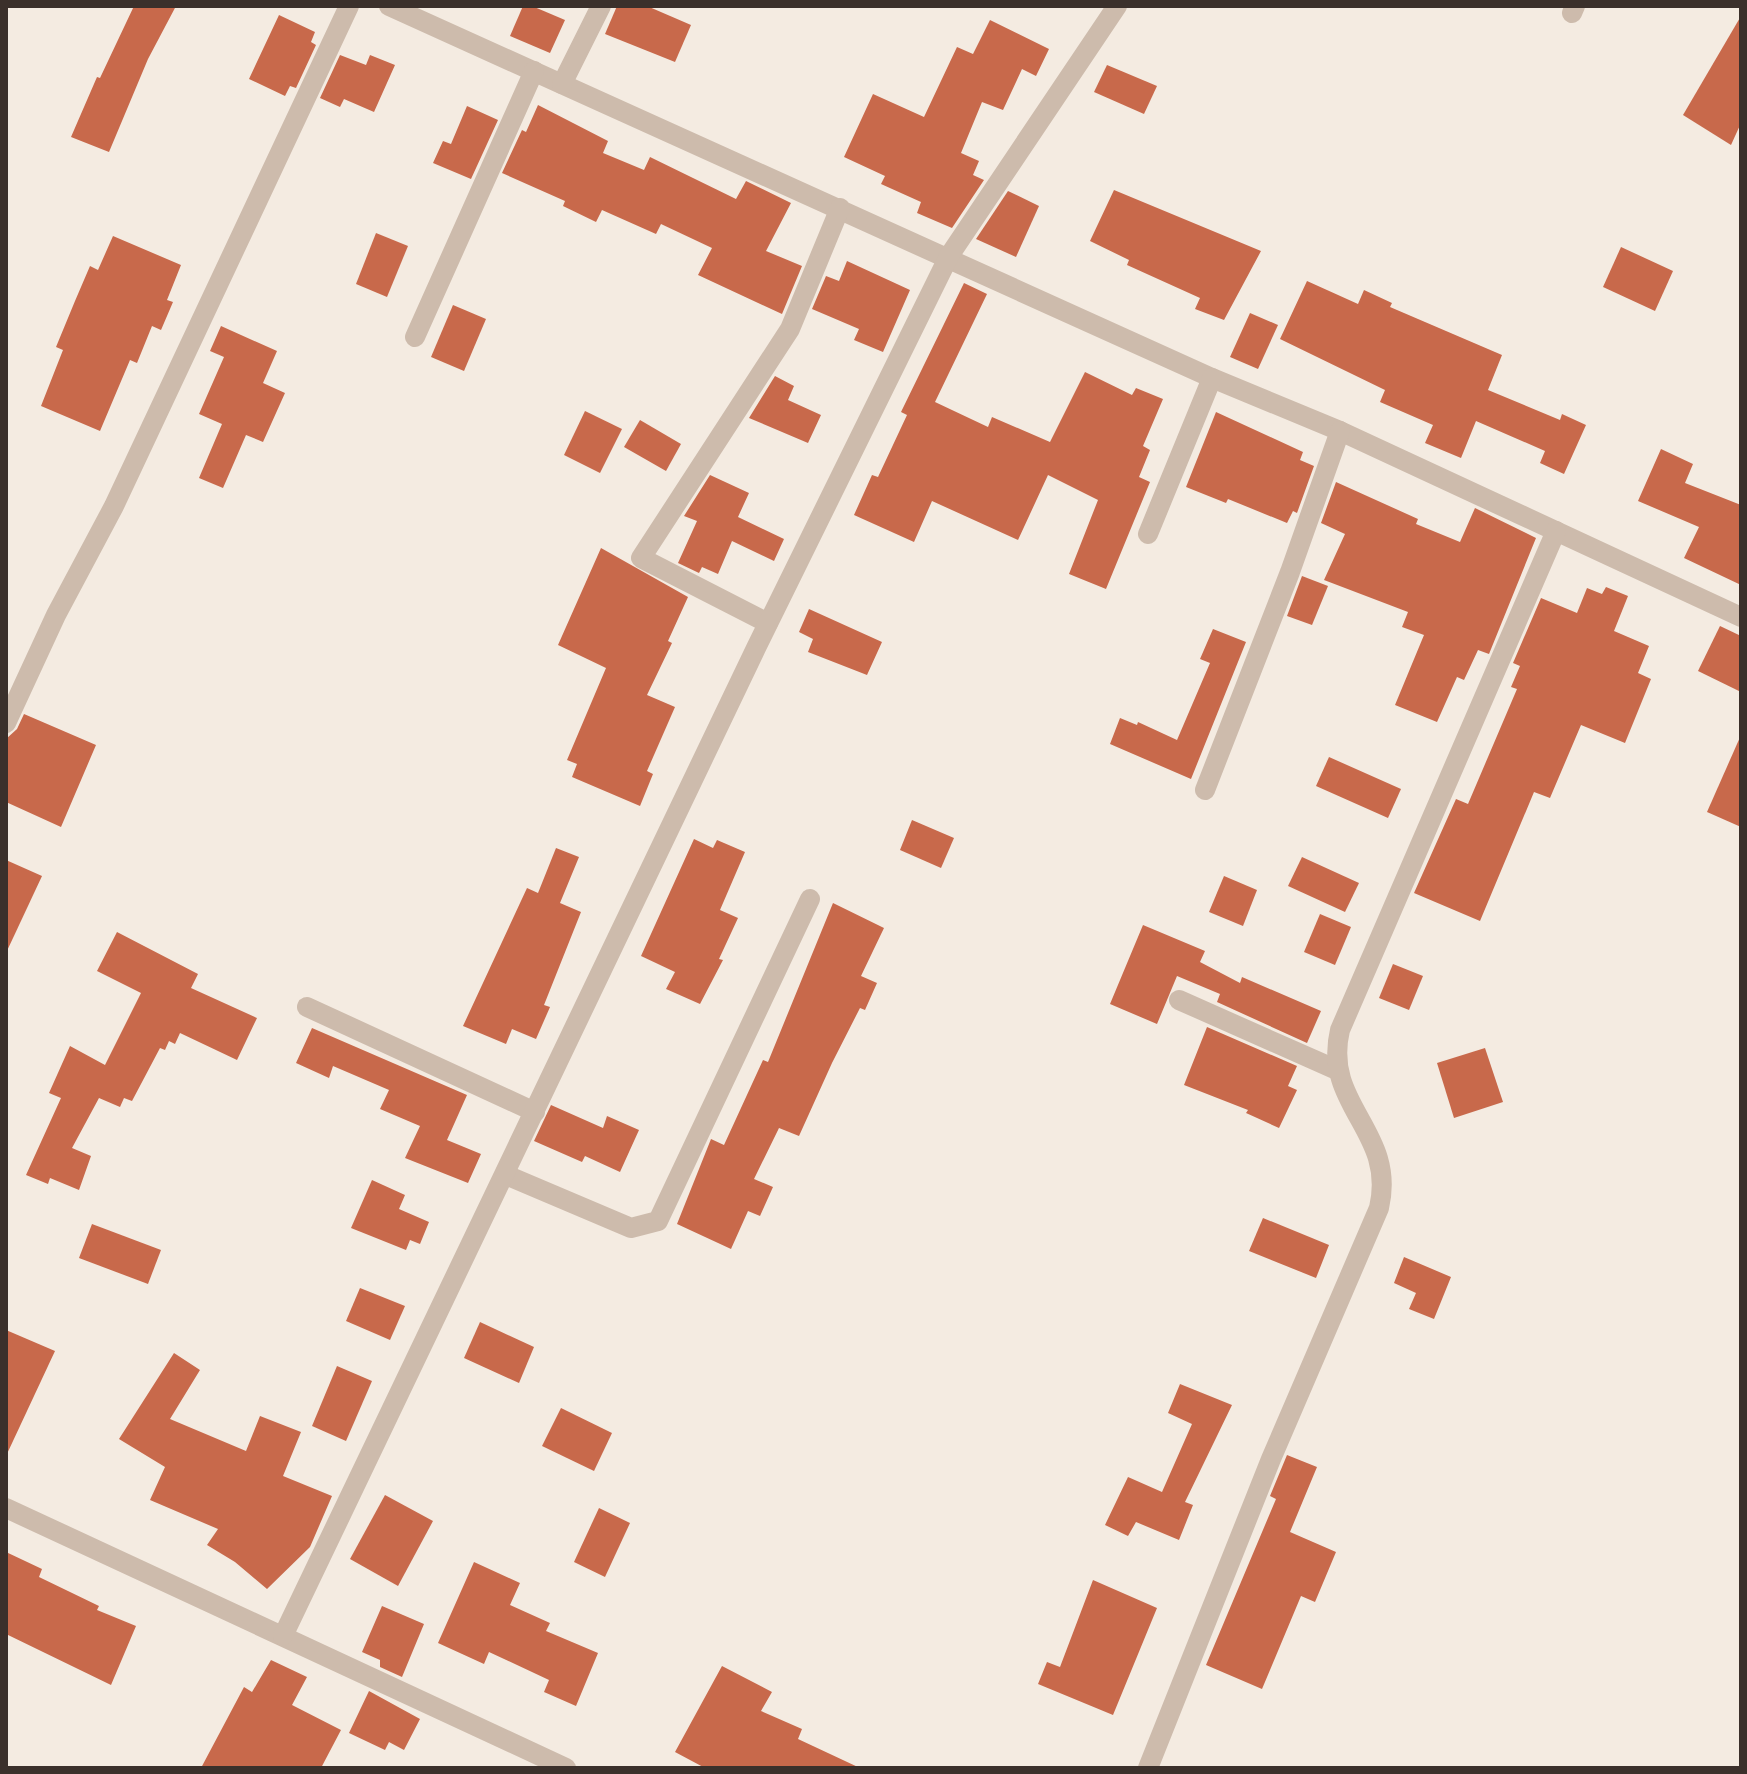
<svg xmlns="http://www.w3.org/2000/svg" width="1747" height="1774" viewBox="0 0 1747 1774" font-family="'PT Sans Narrow',sans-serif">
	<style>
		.building { fill: #c8694b }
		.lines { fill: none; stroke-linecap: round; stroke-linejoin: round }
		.street { stroke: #cdbbac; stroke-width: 20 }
	</style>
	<rect width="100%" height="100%" fill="#f4ebe1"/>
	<g class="building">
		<path d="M134 6H176L148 59 109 152 71 137 97 77 100 78Z"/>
		<path d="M523 6H532L565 20 550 53 510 36Z"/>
		<path d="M617 6H647L691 25 675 62 605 34Z"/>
		<path d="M279 15 315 32 311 42 316 45 296 88 290 86 285 96 249 79Z"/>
		<path d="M1741 16V123L1731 145 1683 115Z"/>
		<path d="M990 20 1049 49 1036 76 1022 69 1003 110 982 102 961 153 979 161 973 175 984 180 952 228 917 213 921 202 881 184 885 176 844 157 873 94 924 117 957 47 973 54Z"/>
		<path d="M340 55 366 65 370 55 395 65 374 112 344 99 340 107 320 98Z"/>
		<path d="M1107 65 1157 86 1144 114 1094 92Z"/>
		<path d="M538 105 608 141 603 153 644 170 650 157 736 199 746 181 791 203 766 251 802 266 782 314 698 275 712 248 661 224 656 234 602 210 596 222 563 206 565 201 502 173 522 130 526 132Z"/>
		<path d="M467 106 498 120 471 179 433 163 443 141 451 144Z"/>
		<path d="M1114 190 1261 251 1224 320 1195 309 1200 298 1127 265 1129 260 1090 241Z"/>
		<path d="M1008 191 1039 206 1016 257 976 239Z"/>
		<path d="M376 233 408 246 387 297 356 284Z"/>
		<path d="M113 236 181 265 167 300 173 302 161 330 152 326 137 363 130 360 100 431 41 406 63 350 56 347 75 301 90 266 98 270Z"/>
		<path d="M1621 247 1673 271 1655 311 1603 287Z"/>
		<path d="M847 261 910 290 883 352 854 340 859 329 812 309 826 276 839 281Z"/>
		<path d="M1307 281 1358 304 1364 290 1392 303 1390 307 1502 355 1488 390 1560 420 1562 414 1586 425 1564 474 1540 463 1545 451 1476 421 1461 458 1425 443 1433 425 1380 402 1385 390 1280 339Z"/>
		<path d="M964 283 987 294 935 402 988 427 992 417 1050 442 1085 372 1132 395 1136 388 1163 399 1143 446 1150 450 1139 477 1150 482 1106 589 1069 574 1098 500 1048 475 1018 540 932 501 914 542 854 515 872 475 878 477 907 415 901 412Z"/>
		<path d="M453 305 486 319 464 371 431 357Z"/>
		<path d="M1250 313 1278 325 1258 369 1230 357Z"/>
		<path d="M221 326 277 351 263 383 285 393 263 442 246 435 223 488 199 478 222 424 199 414 224 357 210 351Z"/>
		<path d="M775 376 794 386 788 400 821 415 808 443 749 418Z"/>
		<path d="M585 411 622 429 600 473 564 455Z"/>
		<path d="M1216 412 1303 452 1300 460 1314 466 1297 513 1293 511 1287 523 1228 499 1226 503 1186 487Z"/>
		<path d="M640 420 681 444 666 471 624 447Z"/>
		<path d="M1661 449 1693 464 1685 483 1741 505V585L1684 558 1699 527 1638 501Z"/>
		<path d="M710 475 749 493 738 517 784 539 774 561 732 541 718 574 702 567 699 573 678 563 697 521 684 516Z"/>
		<path d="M1336 482 1418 519 1416 524 1460 542 1475 508 1536 538 1489 654 1478 650 1464 680 1457 677 1437 722 1395 705 1424 635 1402 627 1408 612 1324 580 1345 534 1321 523Z"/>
		<path d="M601 548 688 597 668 641 672 643 647 695 675 707 647 771 653 774 640 806 572 777 577 764 567 760 606 668 558 645Z"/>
		<path d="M1302 576 1328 586 1312 625 1287 616Z"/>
		<path d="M1606 587 1628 596 1614 631 1649 646 1638 673 1651 679 1625 743 1581 725 1550 798 1534 792 1480 921 1414 893 1456 799 1468 804 1517 689 1511 687 1520 666 1513 663 1541 598 1577 613 1587 588 1602 594Z"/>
		<path d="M809 609 882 642 867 675 808 652 813 639 799 632Z"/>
		<path d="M1720 626 1741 636V692L1698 671Z"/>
		<path d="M1213 629 1246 642 1191 779 1110 744 1120 718 1137 725 1138 722 1177 740 1210 663 1200 659Z"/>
		<path d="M24 714 96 745 61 827 6 802V739L17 729Z"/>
		<path d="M1741 735V827L1707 812Z"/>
		<path d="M1329 757 1401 789 1388 818 1316 786Z"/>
		<path d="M912 820 954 838 941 868 900 850Z"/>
		<path d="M694 839 713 848 717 840 745 852 720 910 738 918 719 959 723 960 700 1004 666 989 675 972 641 956Z"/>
		<path d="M556 848 579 857 560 903 581 912 544 1005 550 1007 536 1039 512 1029 506 1044 463 1026 527 888 538 893Z"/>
		<path d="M1302 857 1359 883 1345 912 1288 886Z"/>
		<path d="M6 860 42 876 6 953Z"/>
		<path d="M1224 876 1257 890 1243 926 1209 912Z"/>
		<path d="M833 903 884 928 861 976 877 983 865 1010 860 1008 832 1063 799 1136 779 1128 754 1179 773 1187 760 1216 748 1211 731 1249 677 1224 711 1139 724 1145 763 1060 768 1062Z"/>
		<path d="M1320 914 1351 927 1335 965 1304 952Z"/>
		<path d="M1143 925 1205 951 1200 962 1240 983 1242 977 1321 1011 1307 1043 1217 1002 1220 994 1177 976 1157 1024 1110 1004Z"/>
		<path d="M117 932 198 974 191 988 257 1018 237 1060 180 1033 175 1044 169 1041 165 1050 160 1048 132 1101 124 1098 120 1107 99 1098 72 1148 91 1156 79 1190 50 1178 48 1184 26 1175 61 1098 49 1093 70 1046 105 1065 141 993 97 971Z"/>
		<path d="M1393 964 1423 976 1409 1010 1379 998Z"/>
		<path d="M1207 1027 1297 1066 1288 1086 1297 1090 1279 1128 1246 1113 1248 1110 1184 1085Z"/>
		<path d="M312 1028 467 1095 447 1140 481 1154 468 1183 405 1158 420 1126 380 1109 389 1090 333 1066 329 1078 296 1063Z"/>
		<path d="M1485 1048 1503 1102 1454 1118 1437 1063Z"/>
		<path d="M551 1105 603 1128 607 1116 639 1130 620 1172 585 1156 582 1162 534 1141Z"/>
		<path d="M372 1180 405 1195 399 1209 429 1222 420 1244 410 1240 406 1250 351 1228Z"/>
		<path d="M1263 1218 1329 1245 1316 1278 1249 1251Z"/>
		<path d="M92 1224 161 1250 148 1284 79 1258Z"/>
		<path d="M1404 1257 1451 1277 1434 1319 1409 1309 1416 1293 1394 1283Z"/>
		<path d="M360 1288 405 1306 390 1340 346 1321Z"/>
		<path d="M480 1322 534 1347 519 1383 464 1358Z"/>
		<path d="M6 1330 55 1351 6 1456Z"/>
		<path d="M174 1353 200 1370 170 1419 246 1451 260 1416 301 1432 283 1476 332 1496 310 1547 267 1589 235 1562 207 1545 218 1529 150 1500 165 1467 119 1439Z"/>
		<path d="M337 1366 372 1381 346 1441 312 1426Z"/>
		<path d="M1180 1384 1232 1405 1185 1502 1193 1505 1179 1540 1136 1522 1128 1536 1105 1525 1128 1477 1162 1492 1192 1424 1168 1413Z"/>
		<path d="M561 1408 612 1433 594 1471 542 1446Z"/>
		<path d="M1287 1455 1317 1467 1290 1532 1336 1552 1315 1602 1301 1596 1262 1689 1206 1665 1276 1499 1270 1496Z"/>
		<path d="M385 1495 433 1521 398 1586 350 1559Z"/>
		<path d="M599 1508 630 1523 605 1577 574 1562Z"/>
		<path d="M6 1552 42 1569 39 1577 99 1606 97 1610 136 1626 111 1685 6 1634Z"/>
		<path d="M474 1562 520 1583 510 1605 550 1623 546 1631 598 1653 576 1706 544 1692 549 1680 489 1652 484 1664 438 1643Z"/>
		<path d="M1093 1580 1157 1608 1113 1715 1038 1684 1047 1662 1060 1667Z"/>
		<path d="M382 1606 424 1624 402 1677 380 1667V1660L362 1652Z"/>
		<path d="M271 1660 307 1677 292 1705 341 1730 321 1768H201L244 1687 252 1692Z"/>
		<path d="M722 1666 772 1692 761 1711 802 1729 798 1739 860 1768H705L675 1752Z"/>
		<path d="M369 1691 420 1719 404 1750 389 1742 385 1750 349 1733Z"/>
	</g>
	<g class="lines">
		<g class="street">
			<path d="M389 6 1212 378 1340 431 1741 617"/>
			<path d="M1572 13 1575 6"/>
			<path d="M562 84 601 6"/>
			<path d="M415 337 534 71"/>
			<path d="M1148 534 1212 378"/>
			<path d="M768 623 641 558 790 329 840 208"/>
			<path d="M6 723 56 615 114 506 349 6"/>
			<path d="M1205 790 1290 572 1340 431"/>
			<path d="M1179 1000 1337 1070"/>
			<path d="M307 1007 535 1112"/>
			<path d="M506 1175 631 1228 658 1221 810 899"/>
			<path d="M6 1508 566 1768"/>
			<path d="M283 1636 756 648 949 256 1117 6"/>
			<path d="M1148 1768 1271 1459 1379 1208C1397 1131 1322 1106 1340 1030L1556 531"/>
		</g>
	</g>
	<rect width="1747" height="1774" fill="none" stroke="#3b302b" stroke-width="16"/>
</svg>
